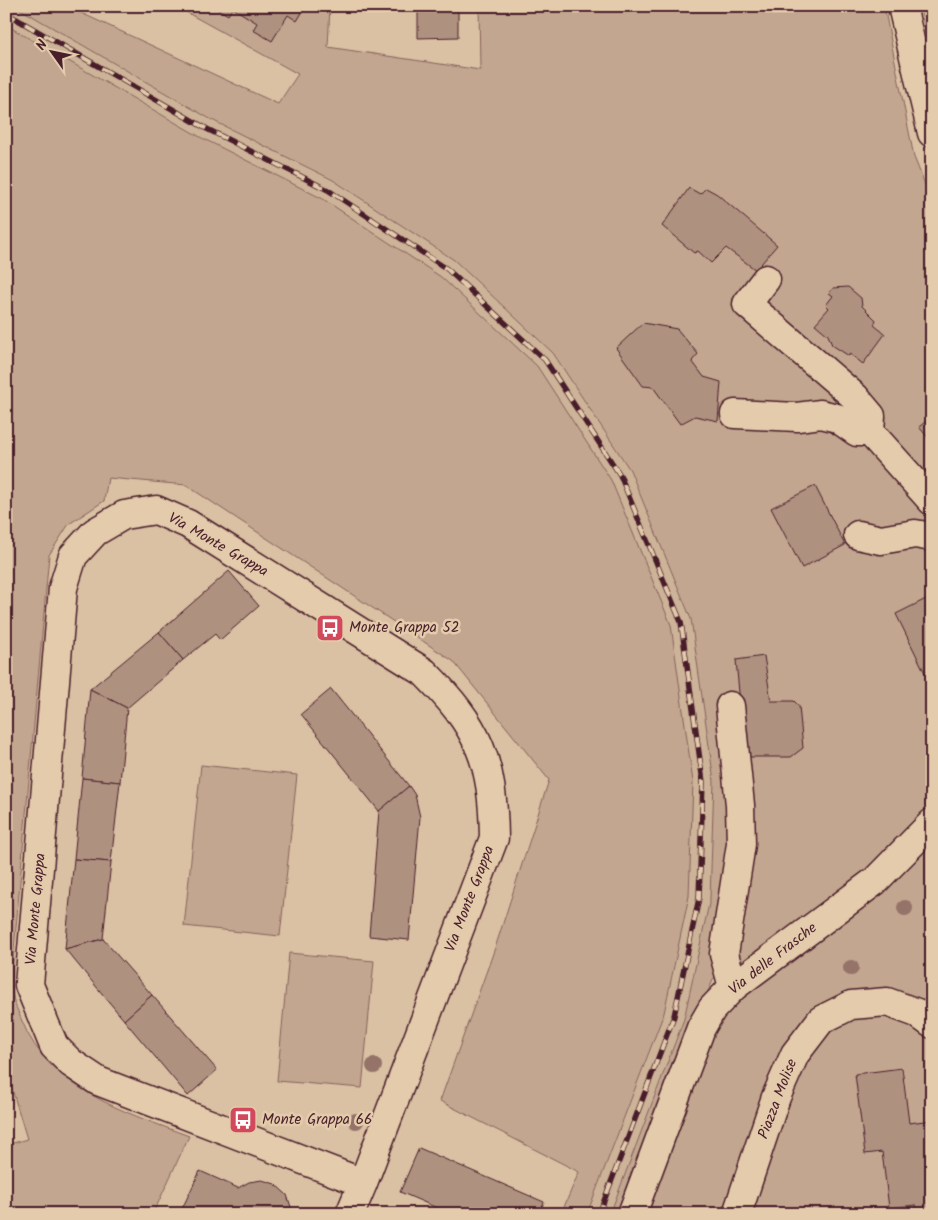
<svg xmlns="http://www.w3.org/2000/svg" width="938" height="1220" viewBox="0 0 938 1220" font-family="Kalam,sans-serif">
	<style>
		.built { fill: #cdb398 }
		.green { fill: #c2a68f; stroke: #86625d }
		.building { fill: #af9180; stroke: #4a1f2b }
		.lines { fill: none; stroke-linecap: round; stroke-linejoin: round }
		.minor-casing { stroke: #4a1f2b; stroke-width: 31 }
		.minor { stroke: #e3cbab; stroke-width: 28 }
		.rail-casing { stroke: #4a1f2b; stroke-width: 5.5 }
		.rail { stroke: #e3cbab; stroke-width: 4; stroke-dasharray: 11; stroke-linecap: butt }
		.tree { fill: #957369 }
		.labels { text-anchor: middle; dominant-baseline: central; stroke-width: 5; stroke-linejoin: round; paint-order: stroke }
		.street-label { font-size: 15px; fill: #4a1f2b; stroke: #e3cbab }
		.poi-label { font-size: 15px; fill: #4a1f2b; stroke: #e3cbab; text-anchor: start }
	</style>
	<rect width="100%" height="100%" fill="#dac1a3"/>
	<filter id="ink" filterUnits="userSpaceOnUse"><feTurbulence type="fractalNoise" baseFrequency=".02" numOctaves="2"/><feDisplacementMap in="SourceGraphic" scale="10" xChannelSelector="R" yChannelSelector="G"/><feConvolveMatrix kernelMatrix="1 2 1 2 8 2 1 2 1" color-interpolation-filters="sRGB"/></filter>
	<g filter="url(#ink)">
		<path class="built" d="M6 6H15L212 120 333 180 454 260 553 353 630 470 691 619 714 781 710 899 684 1019 610 1214H587L664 1013 676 960 323 199 202 138 6 25Z"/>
		<g class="green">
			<path d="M15 6H66L278 104 298 74 175 6H330L328 47 480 70 479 6H884L914 157 932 202V805L918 822 877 862 758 962 714 978 662 1094 617 1214H610L684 1019 710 899 714 781 691 619 630 470 553 353 454 260 333 180 212 120Z"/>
			<path d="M920 6H932V62Z"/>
			<path d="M6 25 202 138 323 199 441 277 537 366 611 480 671 625 693 782 689 896 664 1013 587 1214H561L579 1172 440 1101 496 945 549 780 453 661 186 485 108 478 104 501 69 524 49 555 14 950C13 965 11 981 13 996 14 1004 19 1013 22 1021 49 1089 127 1113 189 1136L153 1214H6V1145L27 1139 6 1069Z"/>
			<path d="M201 765 297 775 280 936 184 926Z"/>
			<path d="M932 840V1214H641L708 1035 723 1012 867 903Z"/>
			<path d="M289 953 374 961 362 1088 277 1081Z"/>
		</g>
		<g class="building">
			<path d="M213 6H306L297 21 288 15 272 41 253 30 257 23 233 8 228 15Z"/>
			<path d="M418 6H458V37L418 38Z"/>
			<path d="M689 188 700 194 706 188 717 194 777 245 756 270 726 248 711 263 698 251 694 253 662 226Z"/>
			<path d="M848 287 861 298 862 306 876 320 874 325 885 334 863 364 850 354 849 356 832 345 828 335 815 324 829 308 826 305 833 296 829 293 833 288Z"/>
			<path d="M643 323 677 329 698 354 692 361 704 377 721 382 718 421 695 416 680 424 653 387 643 386 616 348Z"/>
			<path d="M932 416V442L919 427Z"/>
			<path d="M815 486 845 545 802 568 771 508Z"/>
			<path d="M229 571 259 606 220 640 215 634 183 660 159 632Z"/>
			<path d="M932 596V670L925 673 896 614Z"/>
			<path d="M159 632 183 660 127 708 90 689Z"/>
			<path d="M764 656 771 701H794L799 706 803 748 791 757H745L736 660Z"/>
			<path d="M90 689 127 708 120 782 82 778Z"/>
			<path d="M331 689 409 786 379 811 301 714Z"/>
			<path d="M82 778 120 782 111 862 74 859Z"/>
			<path d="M409 786 415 795 420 817 409 940 369 936 379 811Z"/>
			<path d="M74 859 111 862 103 939 65 949Z"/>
			<path d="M103 939 152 995 124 1020 65 949Z"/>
			<path d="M152 995 217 1070 188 1096 124 1020Z"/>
			<path d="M902 1068 909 1123 932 1120V1214H917L916 1205 889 1208 882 1152 865 1154 855 1074Z"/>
			<path d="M419 1148 544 1202 539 1214H451L400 1192Z"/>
			<path d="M200 1171 238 1188 249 1182 262 1180 275 1184 287 1195 291 1207 290 1214 180 1213Z"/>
		</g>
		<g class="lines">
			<defs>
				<g id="minor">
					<path d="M902 6 932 133"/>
					<path d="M735 414 797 417 821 414 837 418 857 432H870L871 416 855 397 747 304 766 279"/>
					<path d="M870 432 932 501"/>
					<path d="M858 535 881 540 915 534 932 537"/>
					<path d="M730 706 740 805 741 844 724 954 733 987"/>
					<path d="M350 1214 363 1183 494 838C493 760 479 727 424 672L188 524 156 510 124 515 95 532 73 556 63 588 29 985 54 1046 71 1063 98 1081 363 1183"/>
					<path d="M632 1214 701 1028 712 1009 733 987 875 881 932 823"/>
					<path d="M737 1214 776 1097 795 1054 821 1020 851 1005 887 1002 917 1013 932 1024"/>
				</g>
			</defs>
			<use href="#minor" class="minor-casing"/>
			<use href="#minor" class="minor"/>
			<defs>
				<path id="rail" d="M6 13 207 129 328 190 447 269 545 360 620 475 681 622 703 782 699 898 674 1016 599 1214"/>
			</defs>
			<use href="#rail" class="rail-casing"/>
			<use href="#rail" class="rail"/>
		</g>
		<g class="tree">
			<circle cx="905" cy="908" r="8"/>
			<circle cx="851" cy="968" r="8"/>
			<circle cx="374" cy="1066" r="8"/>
			<circle cx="356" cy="1121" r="8"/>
		</g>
	</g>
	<defs>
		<symbol id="bus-square" viewBox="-11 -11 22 22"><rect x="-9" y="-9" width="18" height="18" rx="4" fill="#d1495b" stroke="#e3cbab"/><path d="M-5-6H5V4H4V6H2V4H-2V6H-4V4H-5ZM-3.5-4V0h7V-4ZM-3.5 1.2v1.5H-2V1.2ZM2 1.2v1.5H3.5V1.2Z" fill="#fff"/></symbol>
	</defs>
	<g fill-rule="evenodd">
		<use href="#bus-square" x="314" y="612" width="32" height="32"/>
		<use href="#bus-square" x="227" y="1104" width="32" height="32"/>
	</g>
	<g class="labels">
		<g class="street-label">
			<text transform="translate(218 545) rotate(30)">Via Monte Grappa</text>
			<text transform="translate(470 899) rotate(-69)">Via Monte Grappa</text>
			<text transform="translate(36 909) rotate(-85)">Via Monte Grappa</text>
			<text transform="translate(773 959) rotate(-38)">Via delle Frasche</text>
			<text transform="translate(778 1099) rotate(-69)">Piazza Molise</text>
		</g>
		<g class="poi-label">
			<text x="349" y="628">Monte Grappa 52</text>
			<text x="262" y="1120">Monte Grappa 66</text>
		</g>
	</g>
	<rect width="938" height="1220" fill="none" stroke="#e3cbab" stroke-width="25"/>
	<rect x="12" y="12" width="913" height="1195" fill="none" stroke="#4a1f2b" stroke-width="2" filter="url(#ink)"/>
	<g transform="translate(52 52) rotate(303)" stroke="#e3cbab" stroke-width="4" paint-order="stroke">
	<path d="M0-4L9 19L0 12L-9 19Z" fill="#4a1f2b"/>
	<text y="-8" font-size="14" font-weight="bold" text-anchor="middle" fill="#4a1f2b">N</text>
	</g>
</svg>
